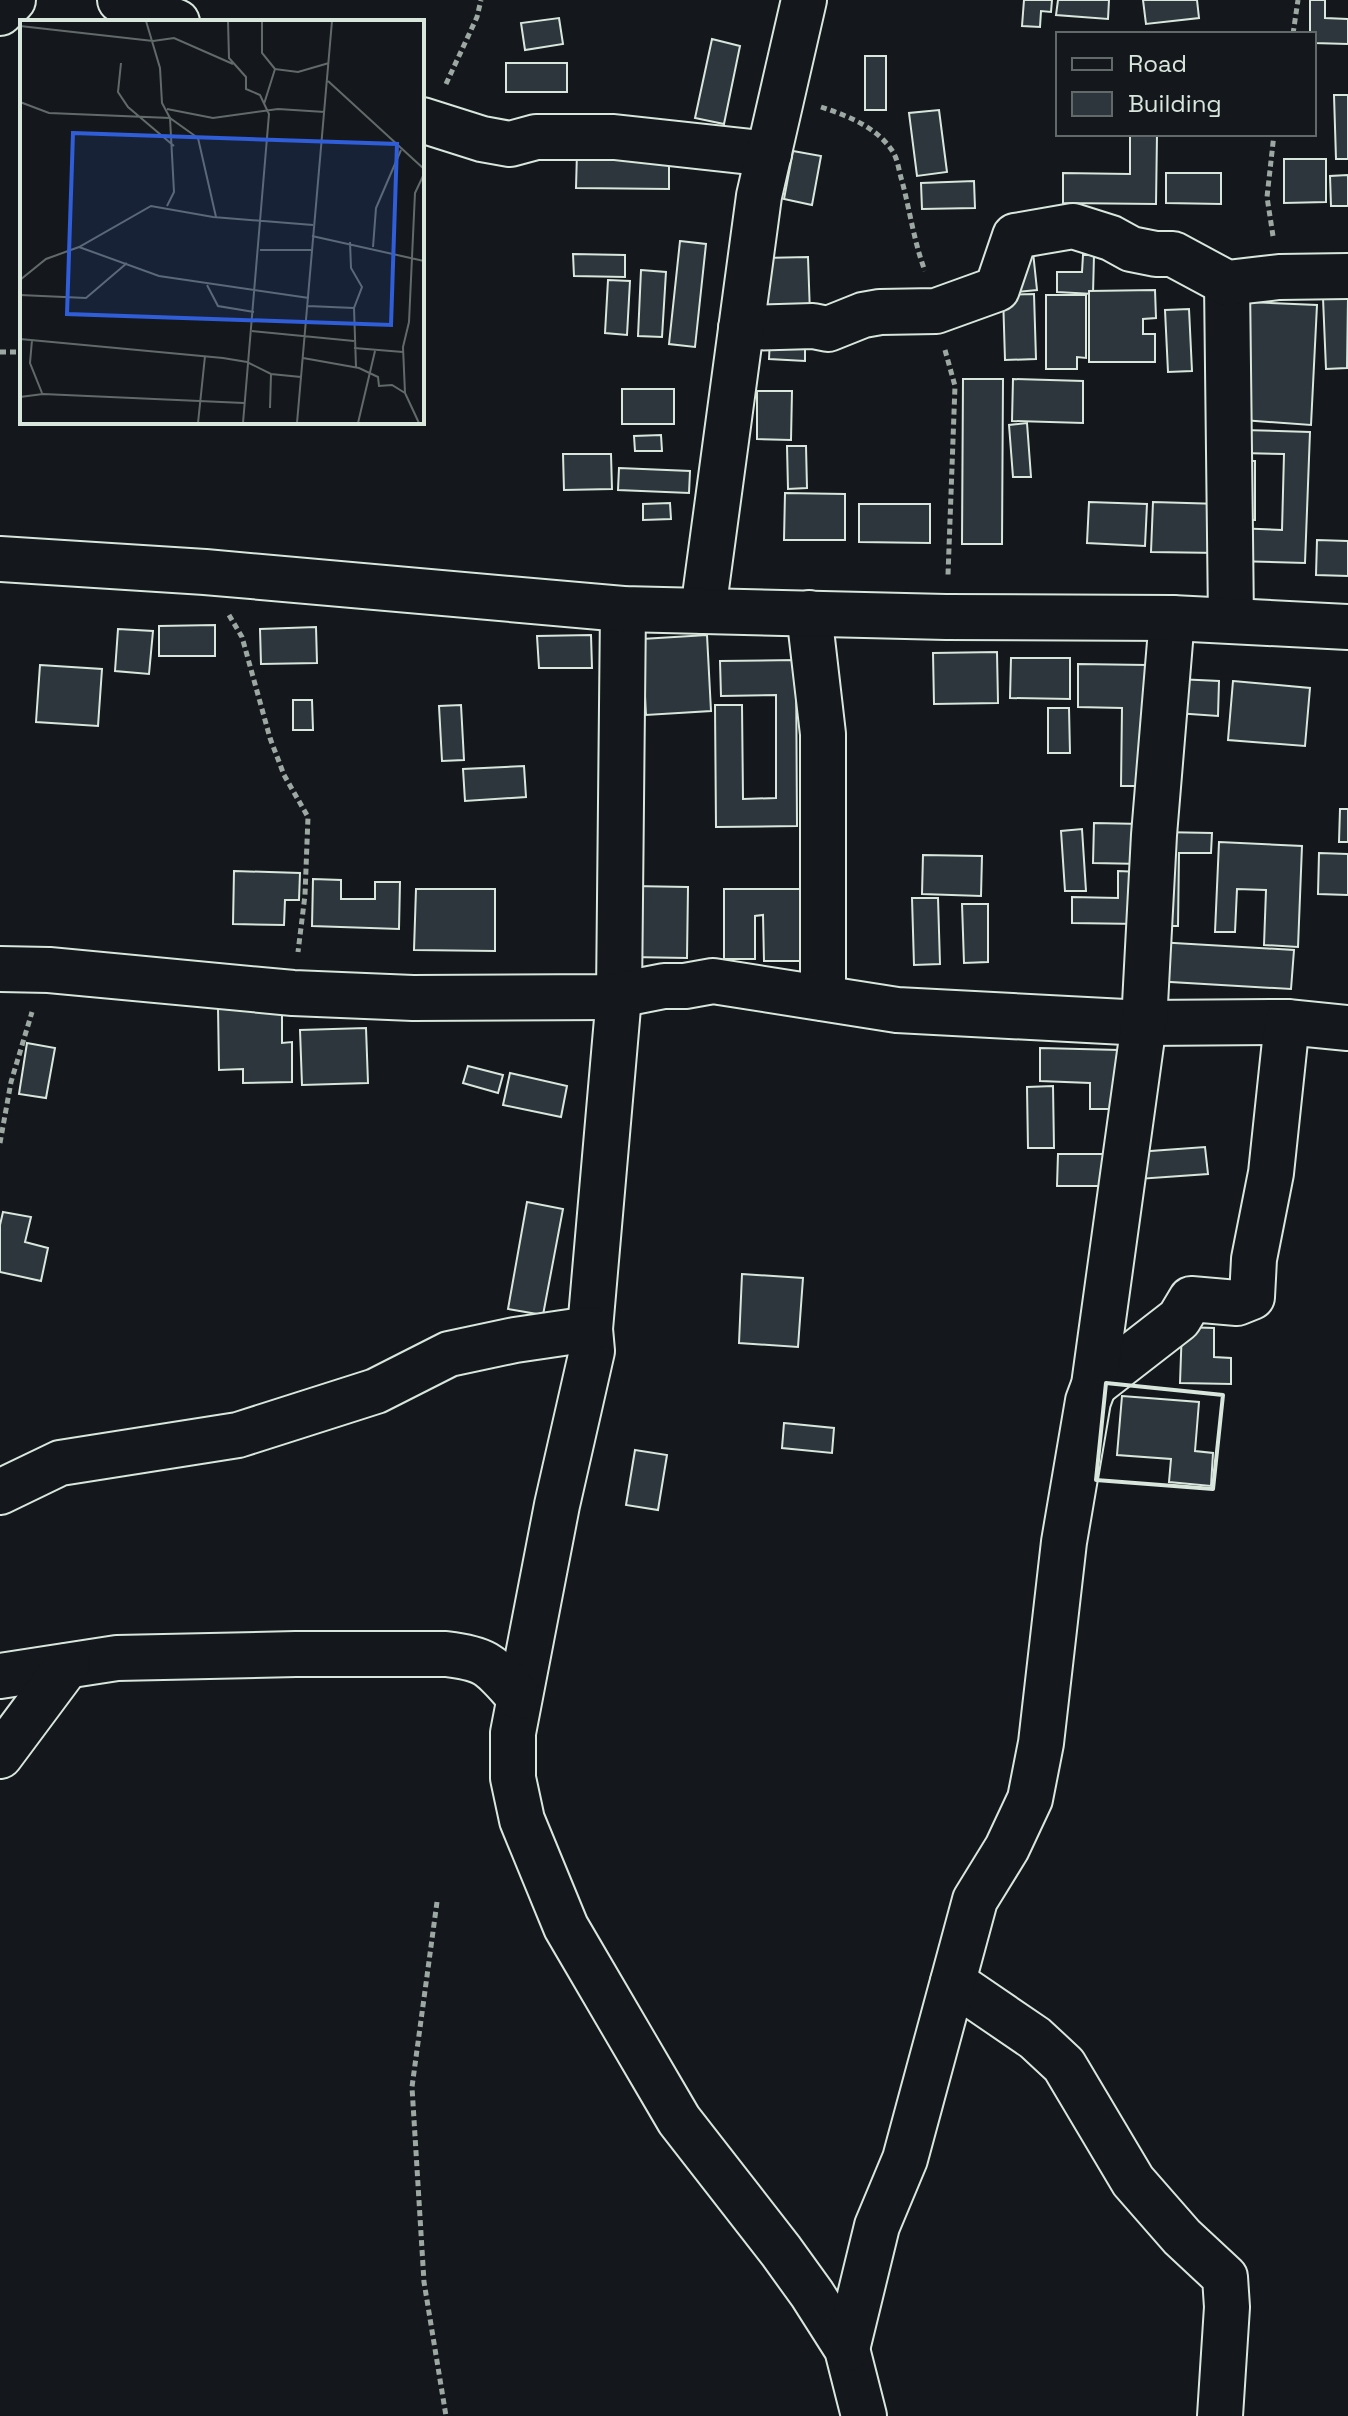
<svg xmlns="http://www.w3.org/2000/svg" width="1348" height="2416" viewBox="0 0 1348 2416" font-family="'Space Grotesk',sans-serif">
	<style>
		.building { fill: #2c363c; stroke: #d8e6dc; stroke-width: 2 }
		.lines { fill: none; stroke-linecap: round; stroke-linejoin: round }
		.minor-casing { stroke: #d8e6dc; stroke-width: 48 }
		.major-casing { stroke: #d8e6dc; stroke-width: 48 }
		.path { stroke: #9da8a2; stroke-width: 5; stroke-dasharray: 6 4; stroke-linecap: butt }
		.minor { stroke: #14181c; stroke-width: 44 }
		.major { stroke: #14181c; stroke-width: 44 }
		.wall { stroke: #d8e6dc; stroke-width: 4 }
		.inset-road { fill: none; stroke: #626a69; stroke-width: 2 }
		.view { fill: #305dd8; fill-opacity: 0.15; stroke: #305dd8; stroke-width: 4 }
		.inset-edge { fill: none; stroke: #d8e6dc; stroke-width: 4 }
	</style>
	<rect width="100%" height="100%" fill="#14181c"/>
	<g class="building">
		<path d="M1024 0H1052L1051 12 1041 11 1040 27 1022 26Z"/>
		<path d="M1058 0H1109L1108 19 1056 15Z"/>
		<path d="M1143 0H1197L1199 18 1146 24Z"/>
		<path d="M1310 0H1325V18L1348 19V44L1314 43V34H1310Z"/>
		<path d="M559 18 563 44 525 50 521 23Z"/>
		<path d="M712 39 740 46 724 124 695 118Z"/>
		<rect x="865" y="56" width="21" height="54"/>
		<rect x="506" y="63" width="61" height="29"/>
		<path d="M1334 95H1348V159H1336Z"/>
		<path d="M939 110 947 172 917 176 909 113Z"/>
		<path d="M1130 134H1157L1156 204 1063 203V173L1130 174Z"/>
		<path d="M793 151 821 156 812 205 784 199Z"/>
		<path d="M577 152 669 153V189L576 188Z"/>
		<path d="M1284 159H1326V202L1284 203Z"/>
		<path d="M1166 173H1221V204L1166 203Z"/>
		<path d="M1348 175V206H1331L1330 176Z"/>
		<path d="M974 181 975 208 922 209 921 183Z"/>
		<path d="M680 241 706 244 695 347 669 344Z"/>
		<path d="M1033 252 1037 290 1017 292 1014 254Z"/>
		<path d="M573 254 625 255V277L574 276Z"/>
		<path d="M1083 255H1094L1093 294 1057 292V272H1082Z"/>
		<path d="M808 257 810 314 760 315 759 258Z"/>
		<path d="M641 270 666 272 662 337 638 336Z"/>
		<path d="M608 280 630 281 627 335 605 333Z"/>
		<path d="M1155 290 1156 318 1143 319V334H1155V362H1089V291Z"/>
		<path d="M1034 294 1036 359 1005 360 1003 295Z"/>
		<path d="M1046 295H1086V358L1077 357V369H1046Z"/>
		<path d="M1348 297 1347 368 1326 369 1323 298Z"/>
		<path d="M1250 302 1317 305 1311 425 1243 420Z"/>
		<path d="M1189 309 1192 371 1168 372 1165 310Z"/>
		<path d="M770 338 805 339V361L769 359Z"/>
		<path d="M963 379H1003L1002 544H962Z"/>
		<path d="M1013 379 1083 381V423L1012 421Z"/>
		<rect x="622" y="389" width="52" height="35"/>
		<path d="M757 391H792L791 440 757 439Z"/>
		<path d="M1027 423 1031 477H1013L1009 425Z"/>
		<path d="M1243 430 1310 432 1305 563 1234 561 1235 528 1282 530 1284 454 1242 453Z"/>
		<path d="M661 435 662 451H635L634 436Z"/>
		<path d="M787 446H806L807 488 788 489Z"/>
		<path d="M563 454H611L612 489 564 490Z"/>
		<rect x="1236" y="461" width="19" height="59"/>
		<path d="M619 468 690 471 689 493 618 490Z"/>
		<path d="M785 493 845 494V540H784Z"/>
		<path d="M1089 502 1147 504 1145 546 1087 543Z"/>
		<path d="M1153 502 1220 504 1219 553 1151 552Z"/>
		<path d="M670 503 671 519 643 520V504Z"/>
		<path d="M859 504H930V543L859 542Z"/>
		<path d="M1317 540 1348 541V576L1316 575Z"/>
		<path d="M215 625V656H159V626Z"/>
		<path d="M316 627 317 663 261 664 260 629Z"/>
		<path d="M118 629 153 631 149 674 115 671Z"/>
		<path d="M591 635 592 668H539L537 636Z"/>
		<path d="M707 635 711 711 646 715 642 639Z"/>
		<path d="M997 652 998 703 934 704 933 653Z"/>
		<path d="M1011 658H1070V699L1010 698Z"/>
		<path d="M796 660 797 826 716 827 715 705H742L743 799 776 798V695L721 696 720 661Z"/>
		<path d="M1078 664 1147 665 1145 786H1121L1122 708 1078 707Z"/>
		<path d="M40 665 102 669 98 726 36 722Z"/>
		<path d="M1177 679 1219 681 1218 716 1176 713Z"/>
		<path d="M1233 681 1310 688 1305 746 1228 740Z"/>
		<path d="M293 700H312L313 730H293Z"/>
		<path d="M461 705 464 760 442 761 439 706Z"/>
		<path d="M1048 708H1069L1070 753H1048Z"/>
		<path d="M524 766 526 797 465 801 463 769Z"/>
		<path d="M1340 809H1348V842H1339Z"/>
		<path d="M1094 823 1143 824 1142 864 1093 863Z"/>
		<path d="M1082 829 1086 891H1065L1061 831Z"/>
		<path d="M1160 832 1212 833 1211 853H1179L1178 926H1158Z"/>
		<path d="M1219 842 1302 846 1298 947 1264 945 1266 890 1237 889 1235 932H1215Z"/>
		<path d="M1319 853 1348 854V895L1318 894Z"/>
		<path d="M923 855 982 856 981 896 922 894Z"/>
		<path d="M234 871 300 873 299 900H285L284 925 233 924Z"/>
		<path d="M1118 871 1140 872 1139 924 1072 923V897L1118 898Z"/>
		<path d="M313 879 341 880V899H375V882H400L399 929 312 926Z"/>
		<path d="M632 886 688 887 687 958 631 957Z"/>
		<path d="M416 889H495V951L414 950Z"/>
		<path d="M724 889H803V961H764L763 915 755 916V959H724Z"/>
		<path d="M912 898H938L940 964 914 965Z"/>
		<path d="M962 904H988V962L964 963Z"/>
		<path d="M1157 942 1294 950 1291 989 1154 981Z"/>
		<path d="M282 1006V1043L292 1042V1082L243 1083V1069L219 1070 218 1007Z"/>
		<path d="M366 1028 368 1083 302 1085 300 1030Z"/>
		<path d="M27 1043 55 1048 46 1098 19 1094Z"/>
		<path d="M1040 1048 1119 1050 1118 1109H1090V1083L1040 1081Z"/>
		<path d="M468 1066 503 1075 498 1093 463 1083Z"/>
		<path d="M510 1073 567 1086 561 1117 503 1105Z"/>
		<path d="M1053 1086 1054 1148H1028L1027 1087Z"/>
		<path d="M1205 1147 1208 1174 1138 1179 1137 1152Z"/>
		<path d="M1058 1154H1109V1186H1057Z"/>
		<path d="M527 1202 563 1209 543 1315 508 1309Z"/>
		<path d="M3 1212 31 1217 25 1242 48 1248 41 1281 0 1272V1225Z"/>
		<path d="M742 1274 803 1278 798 1347 739 1343Z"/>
		<path d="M1182 1327 1214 1328V1357L1231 1358V1384L1180 1383Z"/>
		<path d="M1122 1396 1199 1402 1195 1451 1213 1453 1211 1486 1169 1482 1171 1459 1117 1455Z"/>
		<path d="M784 1423 834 1428 832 1453 782 1448Z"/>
		<path d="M635 1450 667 1455 658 1510 626 1505Z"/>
	</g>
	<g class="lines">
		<defs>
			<g id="minor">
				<path d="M120 0 177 22"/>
				<path d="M0 13 13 0"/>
				<path d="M422 120 482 139 510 144 536 137H614L769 154"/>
				<path d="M1227 283 1231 620"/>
				<path d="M741 328 813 326 828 329 863 315 880 312 936 311 997 289 1015 236 1073 226 1111 238 1131 249 1156 254H1173L1227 283 1279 277 1348 276"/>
				<path d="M623 609 619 996 590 1329 592 1351 557 1505 513 1733V1778L522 1820 566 1927 679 2120 781 2251 812 2294 847 2349 864 2416"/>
				<path d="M703 611 759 196 804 0"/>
				<path d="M809 613 823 734V998"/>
				<path d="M0 969 49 970 293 993 413 998 608 997 664 986H685L713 981 897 1010 1144 1023 1287 1022 1348 1028"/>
				<path d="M1094 1385 1179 1319 1191 1299 1237 1303 1252 1297 1254 1259 1271 1173 1287 1022"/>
				<path d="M0 1492 60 1463 238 1435 376 1391 449 1354 515 1340 590 1329"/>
				<path d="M0 1676 117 1658 296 1654H446C489 1659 491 1666 519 1697"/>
				<path d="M0 1756 67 1666"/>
				<path d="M953 1982 1035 2038 1064 2065 1133 2181 1182 2237 1225 2277 1227 2307 1220 2416"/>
				<path d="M847 2349 877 2226 905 2159 975 1900 1007 1848 1030 1799 1041 1743 1064 1542 1088 1401 1094 1385 1144 1023 1154 835 1172 618"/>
			</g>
			<path id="major" d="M0 559 205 572 623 609 946 617 1172 618 1348 627"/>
		</defs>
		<use href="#minor" class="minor-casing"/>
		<use href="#major" class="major-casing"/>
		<g class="path">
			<path d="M1293 34 1298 0"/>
			<path d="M446 84 477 17 481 0"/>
			<path d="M821 107C848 116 877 127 893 152 898 160 899 172 902 181 910 211 914 242 925 271"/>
			<path d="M1273 236 1267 197 1274 134"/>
			<path d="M945 350 955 386 948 575"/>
			<path d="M0 352H22"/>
			<path d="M229 615 242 637 270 738 284 775 308 817 305 895 298 952"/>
			<path d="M0 1143 11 1082 32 1012"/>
			<path d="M437 1902 412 2087 424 2282 446 2416"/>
		</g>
		<use href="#minor" class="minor"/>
		<use href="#major" class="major"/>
		<path class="wall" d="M1106 1383 1223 1395 1213 1489 1096 1480Z"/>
	</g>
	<g transform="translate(20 20)">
		<rect width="404" height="404" fill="#14181c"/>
		<path class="inset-road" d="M126 1 140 48 142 83 150 98 178 118 196 197M208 1 209 38 226 57V69L240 75 249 94 223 403M242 1V33L255 49M0 6 133 21 154 18 213 44M101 43 98 72 108 87 154 126M308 61 404 149M0 82 29 93 150 98 154 172 147 186M244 84 255 49 278 52 309 43M147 89 193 98 258 89 305 92M292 216 404 241M330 222 331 248 342 267 334 288 336 347M59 227 139 256 289 278M353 227 356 188 381 130M240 230H291M0 260 26 239 59 227 131 186 193 197 293 205M187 265 198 286 234 292M0 275 66 278 107 243M288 286 334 288M232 311 334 321M0 319 203 338 227 342 251 354 281 357M12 320 10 343 22 373M334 328 383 332M283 338 339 348 358 357 359 366 372 365 385 373M0 377 23 374 224 383M250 388 251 354M178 403 185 336M277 403 312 1M338 403 355 331M399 403 385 373 383 327 389 302 395 173 404 154"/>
		<path class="view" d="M53 113 377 124 371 305 47 294Z"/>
		<rect width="404" height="404" class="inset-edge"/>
	</g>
	<rect x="1056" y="32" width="260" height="104" fill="#14181c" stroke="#626a69" stroke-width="2"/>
	<rect x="1072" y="58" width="40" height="12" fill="#14181c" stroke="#626a69" stroke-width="2"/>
	<text x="1128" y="72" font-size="24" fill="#d8e6dc">Road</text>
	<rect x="1072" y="92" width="40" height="24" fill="#2c363c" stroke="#626a69" stroke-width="2"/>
	<text x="1128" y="112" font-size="24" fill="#d8e6dc">Building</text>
</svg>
